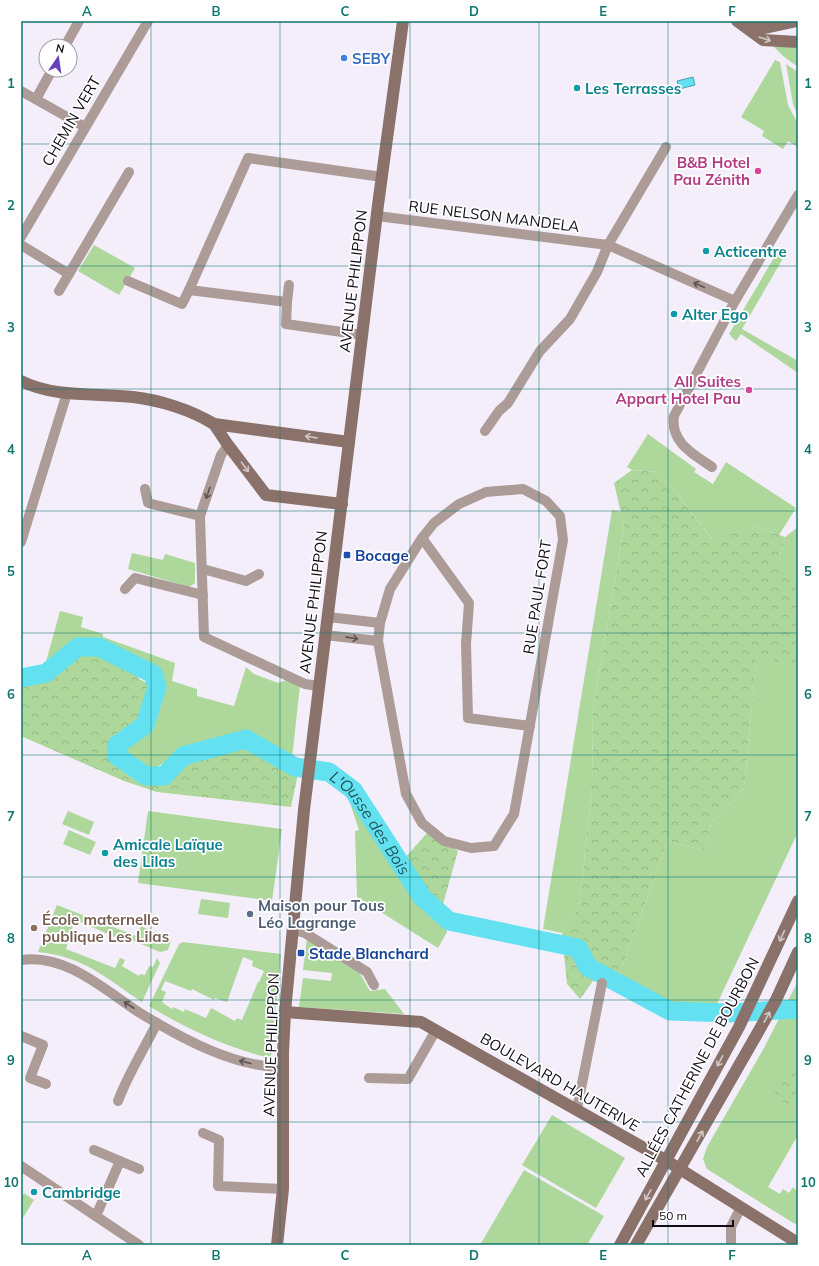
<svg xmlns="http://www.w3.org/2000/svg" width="819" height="1266" viewBox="0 0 819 1266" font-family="Mulish,sans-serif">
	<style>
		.grass { fill: #add79b; fill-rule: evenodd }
		.forest { fill: url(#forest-crowns) }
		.water { fill: #63e1f1; stroke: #4aa1af }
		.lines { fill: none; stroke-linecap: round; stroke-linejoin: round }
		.river { stroke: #63e1f1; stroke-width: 19 }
		.street { stroke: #ac9b96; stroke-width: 10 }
		.secondary { stroke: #8a726b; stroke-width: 12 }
		.oneway { stroke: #d0c7c4 }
		.oneway2 { stroke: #5e5456 }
		.grid { fill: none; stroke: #0f766e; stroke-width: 1; stroke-opacity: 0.55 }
		.shop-dot { fill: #3f7fe0; stroke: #fff; stroke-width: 1.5 }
		.culture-dot { fill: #0f9aa8; stroke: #fff; stroke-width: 1.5 }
		.hotel-dot { fill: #d1479c; stroke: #fff; stroke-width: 1.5 }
		.transit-dot { fill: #1a4fb4; stroke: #fff; stroke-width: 1.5 }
		.service-dot { fill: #5c6f8a; stroke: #fff; stroke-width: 1.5 }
		.education-dot { fill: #8d6e63; stroke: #fff; stroke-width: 1.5 }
		.labels { text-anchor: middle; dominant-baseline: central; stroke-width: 3.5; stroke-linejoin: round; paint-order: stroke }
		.shop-label { font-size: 15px; font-weight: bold; fill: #366cbe; stroke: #fff; text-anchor: start }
		.culture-label { font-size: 15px; font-weight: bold; fill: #0d838f; stroke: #fff; text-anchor: start }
		.street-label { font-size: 15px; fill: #110c16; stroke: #fff }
		.hotel-label { font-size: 15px; font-weight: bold; fill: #b23c85; stroke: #fff; text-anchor: end }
		.transit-label { font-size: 15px; font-weight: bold; fill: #164399; stroke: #fff; text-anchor: start }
		.service-label { font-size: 15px; font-weight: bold; fill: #4e5e75; stroke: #fff; text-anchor: start }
		.education-label { font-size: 15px; font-weight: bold; fill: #785e54; stroke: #fff; text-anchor: start }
		.water-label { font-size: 16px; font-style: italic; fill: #21575e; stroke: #fff }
		.neatline { fill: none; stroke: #0f766e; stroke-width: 1.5 }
		.grid-label { font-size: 13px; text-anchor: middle; font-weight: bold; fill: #0f766e }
	</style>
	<defs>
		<pattern id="forest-crowns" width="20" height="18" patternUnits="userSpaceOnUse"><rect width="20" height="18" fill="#add79b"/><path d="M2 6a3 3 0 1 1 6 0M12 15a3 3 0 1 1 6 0" fill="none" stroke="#94b785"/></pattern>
	</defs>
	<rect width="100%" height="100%" fill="#f4eefb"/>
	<g class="grass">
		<path d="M798 44V67L783 56 772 45Z"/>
		<path d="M775 60 780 62 788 105 798 124V147L788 141 783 149 762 136 764 131 741 117Z"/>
		<path d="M786 64 798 72V116L793 104Z"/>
		<path d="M94 245 135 268 119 295 78 271Z"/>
		<path d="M778 251 785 255 742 329 798 361V373L741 334 736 341 729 334Z"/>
		<path d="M648 434 696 469 694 472 713 484 726 462 796 508 779 535 758 527 713 540 660 472 632 470 627 467Z"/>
		<path d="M612 510 621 512 624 526 593 709 592 788 579 907 562 933 543 929Z"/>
		<path d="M798 527V576L791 574 779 559 785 537Z"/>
		<path d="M132 553 163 560 165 554 195 563V583L189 587 128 569Z"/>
		<path d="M60 611 83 617 81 627 103 634V637L175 663 172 681 197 689V696L234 706 246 667 254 674 278 683 287 680 300 685 292 759 258 737 243 734 221 737 185 749 151 771 140 767 123 753V748L148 729 164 691V678L160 671 97 642 72 643 63 651 59 658 44 669Z"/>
		<path d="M757 651 798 672V832L709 1021 618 978 668 841 705 851 711 823 744 788Z"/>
		<path d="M349 800 408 883 420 906 446 925 447 932 438 948 357 897 355 831 359 830Z"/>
		<path d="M68 811 94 822 89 835 62 824Z"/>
		<path d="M148 811 282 829 272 901 138 883Z"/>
		<path d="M69 830 96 842 90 855 63 844Z"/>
		<path d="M201 899 230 903 228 918 198 914Z"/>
		<path d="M57 905 136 936 141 926 171 940 168 950 160 952 134 941 122 940 78 921 76 925H73L66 949 115 968 120 958 125 960 122 966 139 976 140 974 145 975 149 966 153 967 157 958 160 963 142 1002C104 977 85 957 38 952Z"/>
		<path d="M307 938 358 970 370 991 385 989 404 1014 299 1007 303 978 331 981 332 973 303 970Z"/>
		<path d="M183 942 281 954 271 1057 269 1058C226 1047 187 1029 149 1006L179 944ZM243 957 253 961 252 966 264 971 259 982H258L242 1020 237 1018 235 1021 211 1008 206 1018 185 1009 184 1012 173 1007 172 1009 162 1002 166 992 161 990 165 981 191 991 192 989 214 1000 215 998 227 1002Z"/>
		<path d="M798 981V1054L773 1097 798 1110V1135L768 1187 780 1194 783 1189 789 1193 793 1187 798 1192V1223L795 1224 707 1169 703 1159 707 1147 764 1048Z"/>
		<path d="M552 1115 625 1158 596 1208 522 1165Z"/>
		<path d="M524 1170 604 1216 587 1245H480Z"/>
		<path d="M24 1193 34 1200 21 1221V1198Z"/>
	</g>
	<g class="forest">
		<path d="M632 470 660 472 712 539 758 527 785 537 779 559 791 573 798 576V672L757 652 744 788 711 823 705 851 668 841 618 978 593 981 580 999 567 984 562 933 579 907 592 788 593 709 624 526 614 483Z"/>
		<path d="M88 652 99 655 138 671 139 679 151 685 142 716 113 741 110 756C119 771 139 787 158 782 167 780 176 770 184 766 198 758 228 744 245 745 265 746 279 769 298 774L291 807 157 792 124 781 21 736V684L45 679 58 673 73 656Z"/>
		<path d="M427 833 458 851 443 904 446 909 430 898 404 859Z"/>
		<path d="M798 1054V1110L772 1097Z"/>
	</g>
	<path class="water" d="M693 77 695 85 679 89 677 81Z"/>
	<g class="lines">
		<path class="river" id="s1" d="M21 678 46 673 78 647H99L153 674 157 687 145 725 117 745V756L146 776H164L183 756 246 739 295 767 329 772 353 790 422 897 449 921 578 948 588 967 670 1011 729 1013 798 1009"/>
		<g class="street">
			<path d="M65 46 79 21"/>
			<path d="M21 91 85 127"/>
			<path d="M36 99 52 70"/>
			<path d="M377 216 608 245 735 301"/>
			<path d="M21 237 148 21"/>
			<path d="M21 245 69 274 129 172"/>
			<path d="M128 281 182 304 189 290 287 302 286 324 363 335"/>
			<path d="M189 290 248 158 382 177"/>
			<path d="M59 291 69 274"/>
			<path d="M287 302 289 285"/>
			<path d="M485 431 499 411 508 403 540 351 570 319 597 272 608 245 666 147"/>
			<path d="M228 445 221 455 200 516 204 637 305 684 319 686"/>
			<path d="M712 467C693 454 670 442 674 416L735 301 798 195"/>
			<path d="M145 489 148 503 200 516"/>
			<path d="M523 489 546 501 560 516 563 540 514 814 494 846 471 848 444 841 422 823 406 794 378 641 380 623 390 589 422 538 434 523 459 504 486 492Z"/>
			<path d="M422 538 469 603 466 644 468 718 530 726"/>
			<path d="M21 542 67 393"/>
			<path d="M203 569 246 581 259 574"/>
			<path d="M125 589 135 578 203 595"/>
			<path d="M328 617 380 623"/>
			<path d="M325 635 378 641"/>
			<path d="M294 930 305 933 367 972 374 985"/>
			<path d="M21 960C66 953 106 991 140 1013 181 1038 235 1068 284 1067"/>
			<path d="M21 1036 43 1045 30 1078 46 1084"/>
			<path d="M369 1078 408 1079 436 1030"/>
			<path d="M118 1101C128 1074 144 1049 157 1023"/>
			<path d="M577 1109 602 983"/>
			<path d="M203 1133 219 1140 218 1186 283 1189"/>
			<path d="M94 1150 139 1169"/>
			<path d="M21 1166 139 1245"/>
			<path d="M96 1216 120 1161"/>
			<path d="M731 1245V1227L741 1207"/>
		</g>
		<g class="secondary">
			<path d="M737 21 763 40 798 42"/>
			<path d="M744 23 765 28 797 21"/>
			<path d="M21 381C55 398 96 393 133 397 160 400 191 410 214 424L349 442"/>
			<path d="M214 424 228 445 266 495 342 504"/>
			<path d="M285 1012 421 1022 667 1161 798 1243"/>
			<path d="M277 1245 283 1189V1053L285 1012 304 810 378 205 403 21"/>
			<path d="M620 1245 739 1027 798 901"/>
			<path d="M636 1245 757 1034 776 1000 798 952"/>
		</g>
	</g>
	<defs><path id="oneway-shaft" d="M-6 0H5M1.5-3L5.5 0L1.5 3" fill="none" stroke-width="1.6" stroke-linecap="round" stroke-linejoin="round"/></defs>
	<g class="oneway">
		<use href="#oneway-shaft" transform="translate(765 39) rotate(19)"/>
		<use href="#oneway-shaft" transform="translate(311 437) rotate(-172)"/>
		<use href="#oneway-shaft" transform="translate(245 467) rotate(53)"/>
		<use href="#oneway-shaft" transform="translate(782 936) rotate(114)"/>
		<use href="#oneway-shaft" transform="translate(767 1017) rotate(-61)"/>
		<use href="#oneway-shaft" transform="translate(720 1061) rotate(118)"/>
		<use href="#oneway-shaft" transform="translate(700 1136) rotate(-61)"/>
		<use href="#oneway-shaft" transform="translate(648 1195) rotate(119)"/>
	</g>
	<g class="oneway2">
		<use href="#oneway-shaft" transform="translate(699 285) rotate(-156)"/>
		<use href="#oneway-shaft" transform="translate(208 493) rotate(109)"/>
		<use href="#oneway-shaft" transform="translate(352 638) rotate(8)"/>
		<use href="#oneway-shaft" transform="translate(129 1005) rotate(-147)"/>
		<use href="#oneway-shaft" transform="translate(245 1062) rotate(-166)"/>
	</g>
	<path class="grid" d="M151 21V1245M280 21V1245M410 21V1245M539 21V1245M668 21V1245M21 144H798M21 266H798M21 389H798M21 511H798M21 633H798M21 755H798M21 877H798M21 1000H798M21 1122H798"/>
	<circle class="shop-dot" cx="344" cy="58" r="4"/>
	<g class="culture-dot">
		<circle cx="577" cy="88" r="4"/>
		<circle cx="706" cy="251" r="4"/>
		<circle cx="674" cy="314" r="4"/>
		<circle cx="105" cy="853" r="4"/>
		<circle cx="34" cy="1192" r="4"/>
	</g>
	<g class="hotel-dot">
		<circle cx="758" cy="171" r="4"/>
		<circle cx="749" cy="390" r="4"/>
	</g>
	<g class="transit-dot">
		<rect x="343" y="551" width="8" height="8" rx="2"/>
		<rect x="297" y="949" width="8" height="8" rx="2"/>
	</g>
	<circle class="service-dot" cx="250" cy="914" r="4"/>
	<circle class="education-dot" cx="34" cy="928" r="4"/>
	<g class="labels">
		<g class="shop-label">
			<text x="352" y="58">SEBY</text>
		</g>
		<g class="culture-label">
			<text x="585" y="88">Les Terrasses</text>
			<text x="714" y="251">Acticentre</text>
			<text x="682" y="314">Alter Ego</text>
			<text x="113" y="844">Amicale Laïque<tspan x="113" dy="17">des Lilas</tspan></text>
			<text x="42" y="1192">Cambridge</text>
		</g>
		<g class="street-label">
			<text transform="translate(71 121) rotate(-60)">CHEMIN VERT</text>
			<text transform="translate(494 216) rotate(7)">RUE NELSON MANDELA</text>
			<text transform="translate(353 281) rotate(-83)">AVENUE PHILIPPON</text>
			<text transform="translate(537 597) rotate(-81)">RUE PAUL FORT</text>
			<text transform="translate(313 602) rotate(-83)">AVENUE PHILIPPON</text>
			<text transform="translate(271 1045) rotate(-88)">AVENUE PHILIPPON</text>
			<text transform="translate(697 1067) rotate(-62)">ALLÉES CATHERINE DE BOURBON</text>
			<text transform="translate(560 1082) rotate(30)">BOULEVARD HAUTERIVE</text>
		</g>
		<g class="hotel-label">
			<text x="750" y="162">B&amp;B Hotel<tspan x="750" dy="17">Pau Zénith</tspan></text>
			<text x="741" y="381">All Suites<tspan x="741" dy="17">Appart Hotel Pau</tspan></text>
		</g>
		<g class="transit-label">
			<text x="355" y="555">Bocage</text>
			<text x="309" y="953">Stade Blanchard</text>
		</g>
		<g class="service-label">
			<text x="258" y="905">Maison pour Tous<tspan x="258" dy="17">Léo Lagrange</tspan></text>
		</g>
		<g class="education-label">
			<text x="42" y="919">École maternelle<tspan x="42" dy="17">publique Les Lilas</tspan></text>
		</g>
		<g class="water-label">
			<text stroke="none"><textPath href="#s1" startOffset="550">L'Ousse des Bois</textPath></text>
		</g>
	</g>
	<rect width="819" height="1266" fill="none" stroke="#ffffff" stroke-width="44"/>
	<g transform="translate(58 58) rotate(13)"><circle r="19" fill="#ffffff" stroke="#a09ea2"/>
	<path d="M0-3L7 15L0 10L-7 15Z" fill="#6541ba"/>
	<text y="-6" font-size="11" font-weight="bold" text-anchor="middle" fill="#110c16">N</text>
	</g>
	<path d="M653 1220v6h80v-6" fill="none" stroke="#110c16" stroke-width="2"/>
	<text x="659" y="1220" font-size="12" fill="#110c16" stroke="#ffffff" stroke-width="3" paint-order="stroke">50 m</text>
	<rect x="22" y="22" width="775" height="1222" class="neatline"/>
	<g class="grid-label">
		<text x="87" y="16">A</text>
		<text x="216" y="16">B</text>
		<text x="345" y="16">C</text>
		<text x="474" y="16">D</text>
		<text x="603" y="16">E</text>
		<text x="732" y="16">F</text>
		<text x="11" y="88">1</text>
		<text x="808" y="88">1</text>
		<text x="11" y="210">2</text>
		<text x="808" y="210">2</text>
		<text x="11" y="332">3</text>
		<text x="808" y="332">3</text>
		<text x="11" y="454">4</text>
		<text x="808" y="454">4</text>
		<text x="11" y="576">5</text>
		<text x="808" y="576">5</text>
		<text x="11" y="699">6</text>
		<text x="808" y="699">6</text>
		<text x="11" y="821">7</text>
		<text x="808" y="821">7</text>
		<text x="11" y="943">8</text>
		<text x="808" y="943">8</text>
		<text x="11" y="1065">9</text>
		<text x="808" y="1065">9</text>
		<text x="11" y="1187">10</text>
		<text x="808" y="1187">10</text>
		<text x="87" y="1260">A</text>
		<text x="216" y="1260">B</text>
		<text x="345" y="1260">C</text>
		<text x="474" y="1260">D</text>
		<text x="603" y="1260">E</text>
		<text x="732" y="1260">F</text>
	</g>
</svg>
